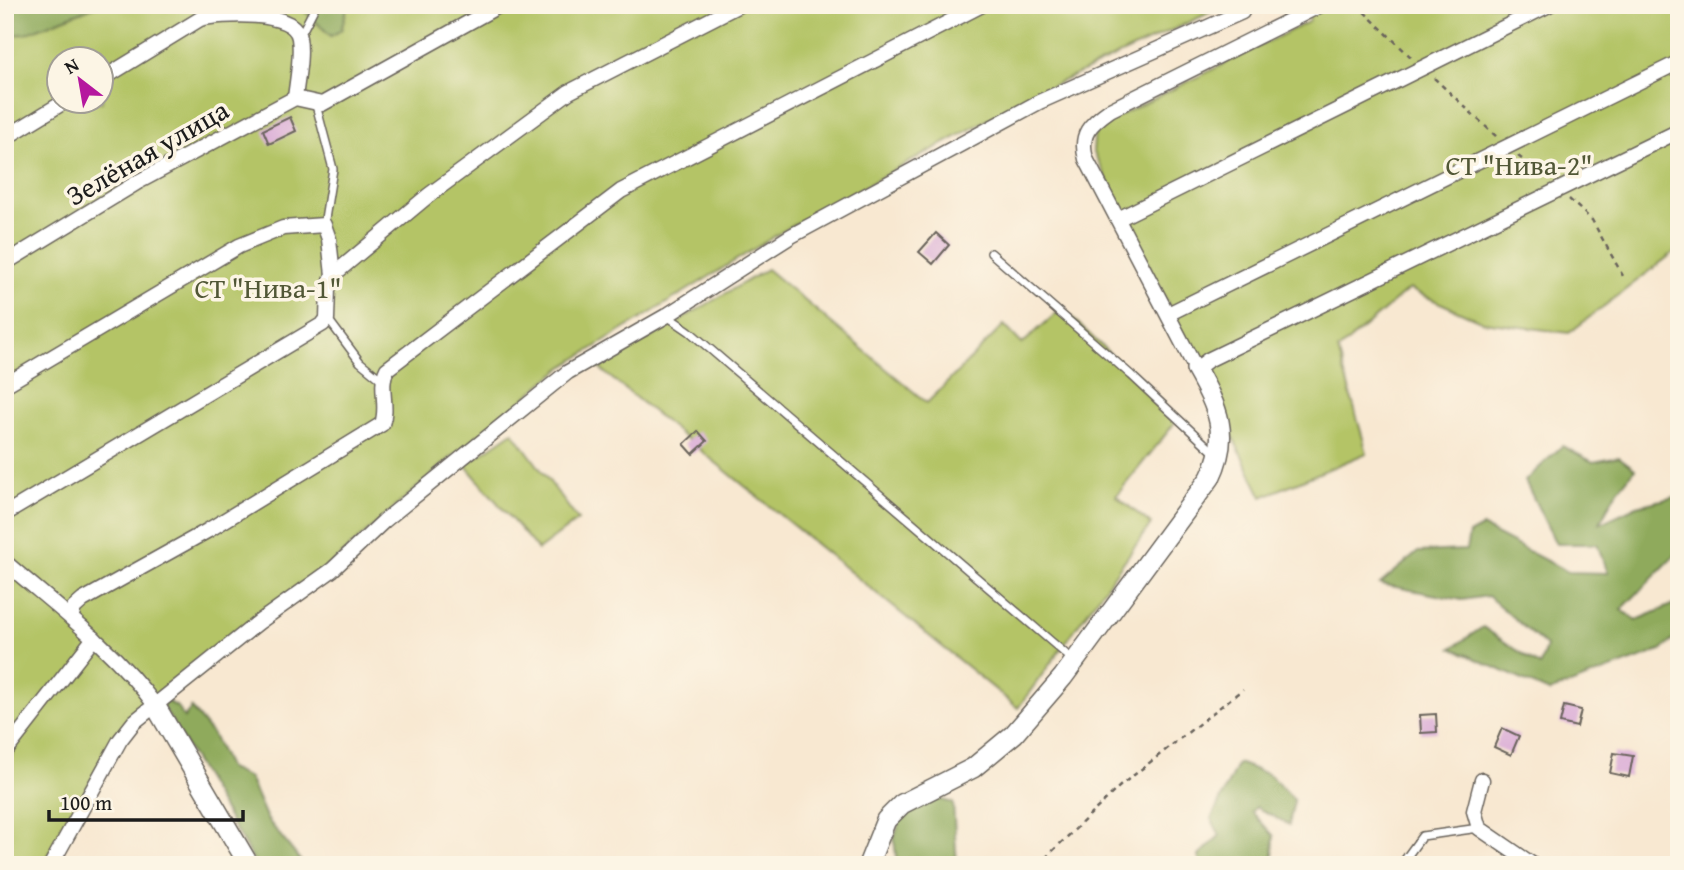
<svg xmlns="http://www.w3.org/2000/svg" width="1684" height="870" viewBox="0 0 1684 870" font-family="'Gentium Book Plus',serif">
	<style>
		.green { fill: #b4c466; stroke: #687041; stroke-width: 2; fill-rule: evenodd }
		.forest { fill: #8faa5b; stroke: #56633c; stroke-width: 2 }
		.building { fill: #daacd7 }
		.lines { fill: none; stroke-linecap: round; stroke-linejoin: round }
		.lane-casing { stroke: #69635b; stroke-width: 10 }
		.street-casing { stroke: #69635b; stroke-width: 17 }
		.secondary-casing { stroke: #69635b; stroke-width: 22 }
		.path { stroke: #69635b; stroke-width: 2.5; stroke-dasharray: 5 5; stroke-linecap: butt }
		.lane { stroke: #fff; stroke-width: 7 }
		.street { stroke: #fff; stroke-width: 14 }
		.secondary { stroke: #fff; stroke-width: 19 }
		.labels { text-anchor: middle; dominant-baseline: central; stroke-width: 7; stroke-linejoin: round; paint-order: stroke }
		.street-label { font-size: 28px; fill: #1c1c1c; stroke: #fcf5e5 }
		.park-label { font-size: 28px; fill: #515736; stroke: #fcf5e5 }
	</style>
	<rect width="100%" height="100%" fill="#fcf5e5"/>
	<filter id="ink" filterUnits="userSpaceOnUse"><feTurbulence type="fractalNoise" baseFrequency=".0143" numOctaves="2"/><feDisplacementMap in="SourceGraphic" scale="14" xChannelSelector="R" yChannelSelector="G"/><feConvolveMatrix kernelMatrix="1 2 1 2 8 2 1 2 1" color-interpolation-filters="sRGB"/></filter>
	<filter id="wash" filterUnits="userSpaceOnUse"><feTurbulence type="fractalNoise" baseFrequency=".00686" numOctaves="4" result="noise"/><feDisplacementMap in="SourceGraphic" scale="28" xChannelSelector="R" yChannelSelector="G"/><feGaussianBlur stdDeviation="1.57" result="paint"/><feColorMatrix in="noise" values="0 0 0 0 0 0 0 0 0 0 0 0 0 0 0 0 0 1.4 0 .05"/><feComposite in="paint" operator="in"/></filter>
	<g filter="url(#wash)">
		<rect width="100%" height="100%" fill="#f8e8d1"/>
		<g class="green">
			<path d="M98 5 299 6 331 36 341 30 348 5H1226L1035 94 788 228 563 367 453 456 332 563 120 730 43 865H5V35L25 34ZM60 60H102V102H60Z"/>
			<path d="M1305 5H1679L1677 250 1569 333 1483 322 1409 289 1338 350 1367 453 1262 497 1093 151 1095 128 1310 21Z"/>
			<path d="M767 269 927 403 1004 325 1022 344 1062 308 1178 419 1116 496 1151 524 1018 708 599 368Z"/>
			<path d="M513 432 578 520 538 550 465 465Z"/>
		</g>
		<g class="forest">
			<path d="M5 5H98L25 34 5 35Z"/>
			<path d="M287 5H348L341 30 331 36 299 6Z"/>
			<path d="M1562 446 1593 462 1619 457 1635 469 1616 493 1599 524 1637 506 1679 496V551L1621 610 1637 620 1679 602V634L1662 650 1549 692 1452 648 1483 627 1540 666 1546 646 1488 596 1462 600 1380 584 1418 552 1466 550 1469 534 1482 527 1568 572 1608 573 1597 544H1556L1525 481Z"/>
			<path d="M165 700 178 707 184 718 191 708 213 735 229 769 249 778 267 819 304 865H256L162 705Z"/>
			<path d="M1238 763 1270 775 1294 800 1289 825 1256 807 1252 812 1274 836 1273 859 1266 865H1199V856L1220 835 1211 819Z"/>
			<path d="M936 798 953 803 957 865H897L894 839 902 813Z"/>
		</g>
		<g id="blocks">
			<g class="building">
				<path d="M290 117 296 131 269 144 263 130Z"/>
				<path d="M936 233 949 245 933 264 919 252Z"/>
				<path d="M698 431 707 441 693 454 684 444Z"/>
				<path d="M1564 706 1581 710 1577 727 1560 723Z"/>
				<path d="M1436 714 1437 732 1421 733 1420 715Z"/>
				<path d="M1502 728 1519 736 1511 755 1494 747Z"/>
				<path d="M1614 753 1633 756 1629 777 1610 773Z"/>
			</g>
		</g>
	</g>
	<g filter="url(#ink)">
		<use href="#blocks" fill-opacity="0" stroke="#69635b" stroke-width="2"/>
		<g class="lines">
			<defs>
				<g id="lane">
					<path d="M300 36 316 5"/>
					<path d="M316 105 333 169 324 225"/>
					<path d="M991 253 1131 375 1217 455"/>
					<path d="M667 316 689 331 1074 661"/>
					<path d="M328 319 360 362 382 380"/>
					<path d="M1401 865 1422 836 1479 828"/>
				</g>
				<g id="street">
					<path d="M1321 5 1110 110C1090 124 1079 134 1086 159L1196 369 1208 360 1679 131"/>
					<path d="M102 79 200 19C220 14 295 9 299 38 302 56 297 80 295 98"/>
					<path d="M5 138 64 102"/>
					<path d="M1118 219 1549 5"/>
					<path d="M5 263 138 182 295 98 322 104 500 5"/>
					<path d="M1168 314 1679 62"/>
					<path d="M5 385 239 246 283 228 324 225 329 239 333 275"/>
					<path d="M5 514 323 324 327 319 328 288 333 275 429 195 569 92 739 5"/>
					<path d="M5 562C58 608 114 649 155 705"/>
					<path d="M71 618 74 608 83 600 207 531 382 424C389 405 378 387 387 369L621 191 982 5"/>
					<path d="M5 752 94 638"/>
					<path d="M1482 780 1474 811 1479 828 1533 865"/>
					<path d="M51 865 120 740 134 722 259 622 332 570 384 521 568 372 666 316 791 236 1039 102 1242 12"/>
				</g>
				<g id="secondary">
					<path d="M155 705 249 865"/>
					<path d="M868 865 886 820 902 804 973 768 1014 734 1063 677 1210 478C1231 435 1218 408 1196 369"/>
				</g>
			</defs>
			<use href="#lane" class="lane-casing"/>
			<use href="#street" class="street-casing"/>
			<use href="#secondary" class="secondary-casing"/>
			<g class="path">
				<path d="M1357 5 1413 59"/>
				<path d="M1434 78 1498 138"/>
				<path d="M1518 156 1549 180"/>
				<path d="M1569 199 1592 220 1623 276"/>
				<path d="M1038 865 1120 786 1243 689"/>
			</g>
			<use href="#lane" class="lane"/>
			<use href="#street" class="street"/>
			<use href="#secondary" class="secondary"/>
		</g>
	</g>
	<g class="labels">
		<g class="street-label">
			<text transform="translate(147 152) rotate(-30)">Зелёная улица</text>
		</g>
		<g class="park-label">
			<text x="1519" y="164">СТ "Нива-2"</text>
			<text x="268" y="287">СТ "Нива-1"</text>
		</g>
	</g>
	<rect width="1684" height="870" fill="none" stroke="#fcf5e5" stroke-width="28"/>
	<g transform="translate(80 80) rotate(329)"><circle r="33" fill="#fcf5e5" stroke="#a29e95" stroke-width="2"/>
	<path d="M0-5L12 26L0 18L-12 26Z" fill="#b5179e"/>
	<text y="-10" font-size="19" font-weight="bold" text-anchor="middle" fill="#1c1c1c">N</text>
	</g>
	<path d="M49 810v10h194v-10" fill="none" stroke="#1c1c1c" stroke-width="3.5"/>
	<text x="60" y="810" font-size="21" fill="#1c1c1c" stroke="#fcf5e5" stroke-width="5" paint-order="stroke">100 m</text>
</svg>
